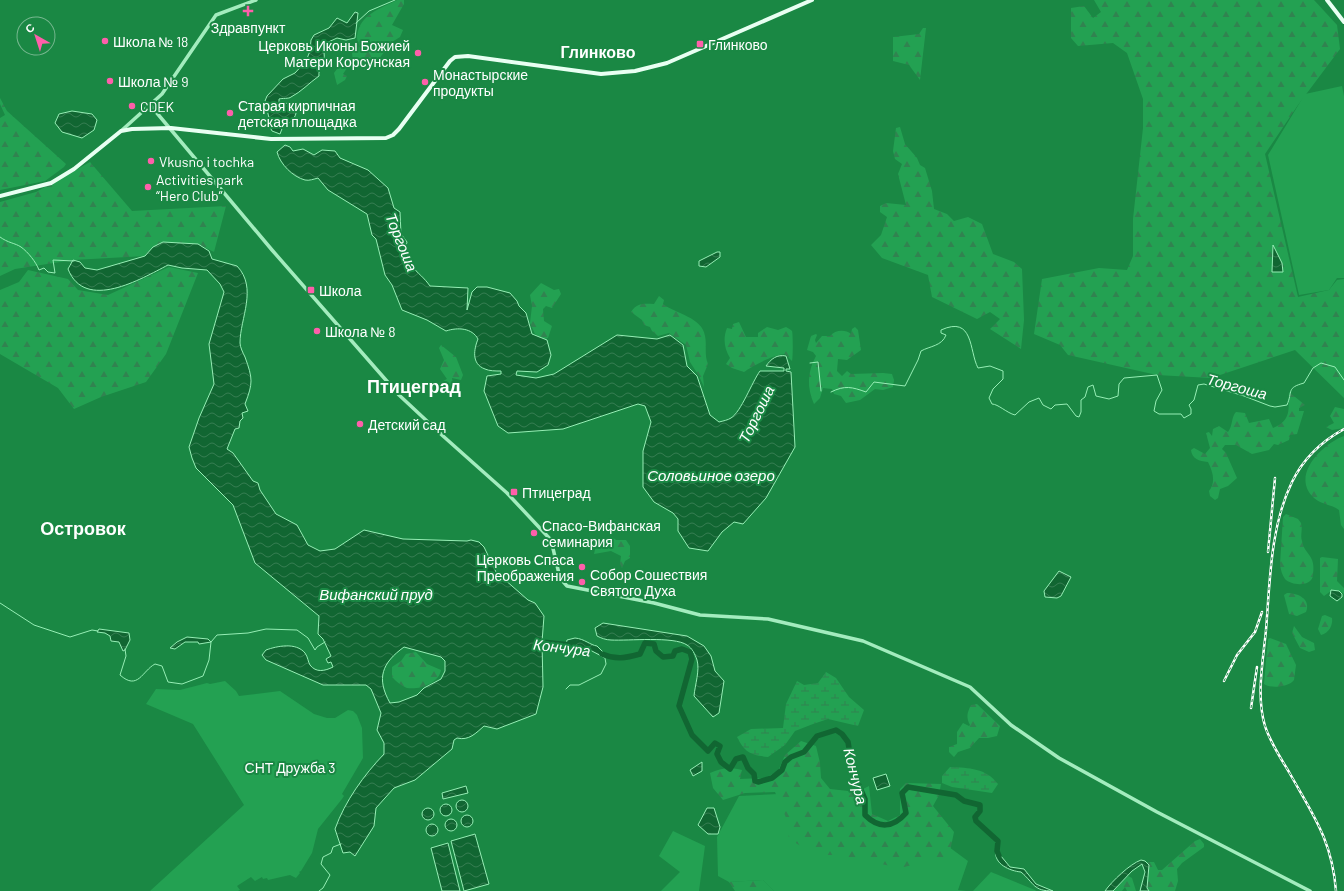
<svg xmlns="http://www.w3.org/2000/svg" width="1344" height="891" viewBox="0 0 1344 891" font-family="Barlow,sans-serif">
	<style>
		.green { fill: #23a152 }
		.forest { fill: url(#forest-firs) }
		.wetland { fill: url(#wetland-marsh) }
		.water { fill: url(#water-waves); stroke: #96eeb5; fill-rule: evenodd }
		.lines { fill: none; stroke-linecap: round; stroke-linejoin: round }
		.stream { stroke: #96eeb5; stroke-width: 1 }
		.river { stroke: #116632; stroke-width: 5.5 }
		.minor { stroke: #a3ecbe; stroke-width: 3.5 }
		.major { stroke: #e8fff2; stroke-width: 4 }
		.rail-casing { stroke: #fff; stroke-width: 2.5 }
		.rail { stroke: #1a8844; stroke-width: 1; stroke-dasharray: 3; stroke-linecap: butt }
		.poi-dot { fill: #fe5faa; stroke: #1a8844; stroke-width: 1.5 }
		.labels { text-anchor: middle; dominant-baseline: central; stroke-width: 4; stroke-linejoin: round; paint-order: stroke }
		.poi-label { font-size: 14px; fill: #fff; stroke: #1a8844; text-anchor: start }
		.park-label { font-size: 14px; fill: #fff; stroke: #1a8844 }
		.water-label { font-size: 15px; font-style: italic; fill: #fff; stroke: #1a8844 }
		.quarter-label { font-size: 16px; font-weight: bold; fill: #fff; stroke: #1a8844 }
		.district-label { font-size: 18px; font-weight: bold; fill: #fff; stroke: #1a8844 }
	</style>
	<defs>
		<pattern id="forest-firs" width="22" height="20" patternUnits="userSpaceOnUse"><rect width="22" height="20" fill="#23a152"/><path d="M5 1l3.5 6h-7zM16 11l3.5 6h-7z" fill="#318350"/></pattern>
		<pattern id="wetland-marsh" width="20" height="14" patternUnits="userSpaceOnUse"><rect width="20" height="14" fill="#23a152"/><path d="M1 5h8M5 5V1M11 12h8M15 12V8" fill="none" stroke="#318350"/></pattern>
		<pattern id="water-waves" width="16" height="10" patternUnits="userSpaceOnUse"><rect width="16" height="10" fill="#116632"/><path d="M0 5q4-4 8 0t8 0" fill="none" stroke="#357d51"/></pattern>
	</defs>
	<rect width="100%" height="100%" fill="#1a8844"/>
	<g class="green">
		<path d="M1342 86 1344 96V278H1337L1329 290 1299 295 1268 155 1305 94Z"/>
		<path d="M225 681 236 691 239 696 280 691 314 714 327 718H335L348 710 353 711 357 715 362 728 363 758 342 794 344 796 342 799 318 829 312 853 301 871 299 872 300 873 296 878 290 875 268 880 267 878 263 879 262 877 255 881 251 877 237 886 240 890 238 891H150L244 805 193 724 146 704 156 689 180 690 207 683 210 684Z"/>
		<path d="M779 794 949 847 968 861 958 890 966 891H774L763 880 729 882 718 876 717 837 739 796Z"/>
		<path d="M673 831 705 846 699 891H661L680 872 659 856Z"/>
		<path d="M991 872 1035 890 1036 891H973Z"/>
	</g>
	<g class="forest">
		<path d="M397 0H404V4L392 25 403 30 400 37 392 42 378 60 365 70 361 66 347 68 343 74 347 76 345 80 337 85 334 73 343 61H346L352 66 356 64 353 62 352 52 354 49 358 48C359 43 357 41 357 36 360 14 380 9 397 0Z"/>
		<path d="M1094 0H1314L1337 25 1340 49 1298 105 1265 154 1298 297 1329 290 1337 280 1344 279V398L1295 350 1211 378 1157 375 1068 355 1060 345 1034 334 1042 279 1099 268 1127 270 1133 256V219L1143 128V99L1127 53 1113 43 1078 46 1071 38V8L1084 6 1093 18 1101 12Z"/>
		<path d="M923 28H926L920 80 909 65 893 61V37L919 34Z"/>
		<path d="M0 98 7 111 66 164 64 167 45 181 0 190V118L5 115 0 104Z"/>
		<path d="M900 127 905 144 917 158 920 165 925 168 932 191 934 209 947 214 954 221 968 217 982 224 993 254 1014 262 1022 269 1024 320 1021 349 990 329 1000 319 990 312 977 319 932 297 928 275 882 258 871 245 881 235 887 217 880 212V206L886 203 906 205 898 174 902 164 895 159 893 151 896 128Z"/>
		<path d="M90 162 132 211 226 206 214 252 198 244 163 242 145 256 73 260 15 269 0 276V202L36 192Z"/>
		<path d="M169 267 198 273 166 354 146 382 101 397 74 409 58 388 0 354V290L19 282 28 270 68 279 78 290 108 295Z"/>
		<path d="M541 283 554 290 559 289 561 294 552 308 546 306 543 309 544 321 552 326 548 338 544 339 535 334 530 323 532 306 530 295Z"/>
		<path d="M659 296 664 300 663 304C676 314 702 317 705 336 707 345 704 355 708 364L703 376 704 387 699 376 690 362 686 345 669 333 658 336 652 331 650 327 644 325 642 320 631 312C638 302 644 304 654 304Z"/>
		<path d="M739 322 746 337H758V333L767 327 778 330 786 327C788 328 791 330 792 331 793 334 793 357 792 361L785 354C775 354 752 366 744 372L732 368 726 364 730 358C724 348 723 338 727 328L732 329 733 324Z"/>
		<path d="M855 327 858 330 861 350 847 360 838 359 837 371 842 376 847 371 851 374 883 373 892 374 894 380 893 387 883 390 875 389 860 400 846 403 841 396 834 394 832 389 823 388 820 398 814 404C807 388 807 372 816 356L813 352 807 350 811 336 816 334 817 335 815 340 816 343 822 336H830C835 330 845 329 851 334L852 329Z"/>
		<path d="M441 345 456 357 463 375 461 380 452 378 453 385 441 391 437 384 447 379 440 369 444 360 439 348Z"/>
		<path d="M1289 392 1305 405 1299 408V411H1304L1297 434 1290 435 1289 440 1278 445 1274 444 1269 450 1252 454 1236 445H1225L1222 449 1226 453 1237 478 1228 486 1220 489 1218 498 1215 500 1210 496 1209 491C1216 482 1213 472 1208 462 1199 461 1192 459 1191 450L1194 448 1205 454 1210 448 1206 433 1209 432 1212 436 1213 429 1219 426 1228 432C1233 426 1231 417 1236 412L1245 413 1249 423 1269 419 1273 428C1292 420 1288 410 1289 392Z"/>
		<path d="M1335 407 1344 409V428L1332 430 1326 427 1334 423 1330 416Z"/>
		<path d="M1344 436V529L1341 525 1339 510C1331 504 1322 505 1314 498 1290 476 1322 444 1344 436Z"/>
		<path d="M1286 514 1298 519 1301 523C1303 529 1300 535 1302 541 1305 556 1316 554 1313 575 1312 587 1292 586 1285 579 1282 575 1281 570 1280 565L1283 517Z"/>
		<path d="M612 537 616 540H626L630 546V558L625 561 622 568 620 564 621 556 611 551 594 554 597 541 610 544 608 539Z"/>
		<path d="M1322 557 1338 559 1337 581 1344 588V594L1339 591H1331L1324 596 1320 592V558Z"/>
		<path d="M1287 593C1298 593 1311 599 1306 612L1297 616 1289 614 1284 595Z"/>
		<path d="M1325 615 1332 618C1333 625 1329 633 1321 635L1318 629 1322 616Z"/>
		<path d="M1294 626 1302 637 1314 643 1315 650 1309 652 1300 648 1292 633Z"/>
		<path d="M1270 638 1286 644 1296 665 1294 680C1289 687 1271 689 1264 684L1268 639Z"/>
		<path d="M416 652 427 664 441 670C439 683 420 690 407 688 401 686 396 681 392 677V667L401 661 406 654Z"/>
		<path d="M977 704 1000 726 997 736 988 738H979L970 748 958 752 954 757 949 752V747L957 744V732L963 723 969 726 970 725C966 717 967 713 971 705Z"/>
		<path d="M801 741 816 746 820 763 821 778 830 789 857 792 869 786 872 814 888 821 900 815V789L906 783 941 784 939 795 933 806 954 832 949 856 900 868 839 855H816L789 839 787 820 775 792 745 793 723 800 713 788 710 773C721 768 730 767 742 770L740 779 765 778 778 771 785 755Z"/>
		<path d="M1200 839 1204 844V847L1182 863 1177 869 1178 881 1175 891H1149C1144 882 1152 872 1147 862H1154L1158 870H1162L1195 841Z"/>
		<path d="M1128 876 1132 878 1136 891H1127L1125 887 1122 891H1113Z"/>
		<path d="M763 880 774 891H735L729 882Z"/>
	</g>
	<g class="wetland">
		<path d="M826 672 836 678 849 697 864 710 858 726 828 719 813 724 795 731 785 745 768 757C751 755 745 753 737 737L751 729 783 728 786 704 797 681 804 685 818 683Z"/>
		<path d="M950 767C969 768 986 768 998 784L992 793 952 787 942 783V776Z"/>
	</g>
	<g class="water">
		<path d="M355 12 358 13 355 38 346 40 337 38 324 44C323 50 325 55 324 60 323 67 318 69 319 76 309 83 301 92 291 97 289 99 282 98 279 99V102L290 104 296 113C295 119 289 124 283 126L280 134 272 131 268 123 269 118 265 101 267 96 283 79 295 73 306 61 310 51 311 40 314 35 329 28 337 18 347 23Z"/>
		<path d="M72 111 92 114 97 120 94 130 82 138 62 132 55 123 59 114Z"/>
		<path d="M285 145 290 147 293 151 303 149 314 155 322 150 335 151 340 158 368 170 388 188 394 208 400 212 401 234 407 242C400 264 419 270 430 286L468 288 467 310 472 292 477 287H487L510 293 517 301 519 306 526 313 532 334 547 340 551 355 548 365 537 372 517 371 516 375 536 378 554 374 617 335 657 339 670 335 683 345 687 366 697 376 710 415 719 422C723 421 728 420 731 418 741 412 752 382 760 371H784V368L766 366C771 359 777 354 786 356L790 369H786V371L791 372 795 447 766 498 743 524 734 522 722 532 708 551 689 548 678 531V519L673 513 654 502 643 487V451L651 422 645 406 638 404 563 429 508 433 498 426 484 391 487 376 501 374V371C496 371 489 371 485 369 471 364 474 349 478 339 472 328 458 327 446 331L427 320 402 310 392 285 385 275 376 239 372 235 367 214 328 190 318 178C314 179 309 181 305 180 293 177 280 164 277 152Z"/>
		<path d="M163 242 198 244 209 251 212 259 237 266C258 288 240 318 240 343 240 347 243 353 245 357 253 379 253 383 245 404L248 411 242 413 243 418 240 421 239 428 235 429 227 449 233 453 253 481 258 483 260 490 276 514 297 525 308 545 320 551 335 549 364 530 403 539 467 541 471 540 479 542 484 547 496 572 528 600 535 603 544 616 542 642 543 687 536 714 497 729 484 726C476 733 469 741 457 738L454 740 452 749 415 780 394 788 376 808 374 826 355 856 350 852 343 853 335 829C345 801 364 775 384 754V743L377 730 381 713 371 689 366 685H323L266 660 262 655 266 650C277 646 296 642 305 653 308 657 308 662 310 665 316 673 325 671 333 667L331 662 328 663 326 659 331 656 323 639 318 634 319 616 255 563 233 505 196 468 192 458 189 447 199 418 214 384 209 344 224 292 220 284 207 270 182 268 168 265C141 279 85 312 68 269L73 260 80 262 85 268 97 270 145 256 153 247ZM404 647 441 657 445 661V671L441 679 424 688 417 695 399 702 390 703C376 678 382 663 404 647Z"/>
		<path d="M1273 245 1282 263 1283 272H1272Z"/>
		<path d="M717 252H720V257L706 267 699 266V261Z"/>
		<path d="M1059 571 1071 577 1061 596 1057 598 1045 597 1044 591Z"/>
		<path d="M1331 590 1339 591 1342 594V597L1337 601 1330 596Z"/>
		<path d="M603 623 687 636 704 646 711 656 715 671 724 681 719 713 713 717 694 696C695 685 700 670 697 660 695 654 692 648 687 645 674 636 628 641 611 640 606 640 601 638 597 636L595 628Z"/>
		<path d="M99 629 129 633 130 640 125 650 123 651 119 642 111 641 110 636 105 633 97 632Z"/>
		<path d="M187 637 208 639 211 642 199 644 198 642H185L175 649 170 648 177 642Z"/>
		<path d="M575 638C585 639 590 645 597 646L607 656 605 658 590 650 581 652 565 650 567 640Z"/>
		<path d="M702 762V771L693 776 690 770Z"/>
		<path d="M886 774 890 786 877 790 873 778Z"/>
		<path d="M466 786 468 793 443 799 442 793Z"/>
		<circle cx="462" cy="806" r="6"/>
		<circle cx="446" cy="810" r="6"/>
		<circle cx="428" cy="814" r="6"/>
		<path d="M707 808H714L720 827 718 834H708L698 825Z"/>
		<circle cx="467" cy="821" r="6"/>
		<circle cx="451" cy="825" r="6"/>
		<circle cx="432" cy="830" r="6"/>
		<path d="M475 834 489 884 464 891 451 841Z"/>
		<path d="M448 843 460 891H442L431 848Z"/>
		<path d="M996 850 1010 867 1024 869 1036 884 1053 891C1033 891 1035 884 1021 872 1010 871 993 864 996 850Z"/>
		<path d="M1141 860 1145 861 1149 865 1147 888 1149 891H1140L1145 872 1142 864 1132 871 1113 891H1105C1112 881 1130 864 1141 860Z"/>
	</g>
	<g class="lines">
		<g class="stream">
			<path d="M356 23 369 11 395 0"/>
			<path d="M0 237C8 243 15 243 21 247 28 252 36 262 39 270L44 268 48 272 55 273 53 260 74 261"/>
			<path d="M810 363 818 362 821 391"/>
			<path d="M831 392C845 385 852 387 866 392L874 382 905 386 918 360 921 351C930 346 942 346 946 335L941 333V330C974 315 969 351 978 368L990 366 1003 371V379L993 389 989 398 992 404C998 404 1007 413 1015 415L1029 402 1039 398 1043 405 1051 409 1055 405 1067 404 1076 416 1079 417 1081 412V400L1085 397 1088 387 1093 385 1096 396 1109 399 1118 396 1119 384 1124 378 1157 375 1162 390 1156 401 1154 411 1159 414H1181L1184 418 1191 414V409L1189 405 1194 400 1198 385 1204 384 1244 396 1270 406 1275 407 1287 405C1293 391 1286 388 1304 383L1313 368 1321 363 1335 367 1344 380"/>
			<path d="M0 603 34 625 70 637 92 630 98 631"/>
			<path d="M125 649 126 656 120 675C138 691 142 671 155 664L162 666 168 682 182 684 203 676 209 660 211 642 217 635 248 633 266 629 297 630 308 638 315 650 317 647 325 642"/>
			<path d="M566 689 570 685H579L601 674 606 664 605 658"/>
			<path d="M319 891 323 888 330 875 321 864 323 857 331 853 333 847 341 844"/>
		</g>
		<g class="river">
			<path d="M542 642 571 645"/>
			<path d="M602 654C616 660 626 658 640 654L645 643 654 644 656 651 663 657 673 656 675 651 682 649 690 652 692 659 679 706 692 735 708 751 715 743 720 746 717 754 721 762 730 769 736 759 743 757 748 768 754 774 755 781 758 782 772 778 782 770 785 762 791 757 804 752 817 736 836 730 842 734 848 742 853 772 865 799V815C879 829 893 828 906 813L902 793 908 787 956 795 964 801 980 805V811L975 817 976 821 998 841 997 851 999 856"/>
		</g>
		<g class="minor">
			<path d="M151 106 272 250 399 395 443 436 507 493 551 540 560 578 567 586 654 603 700 615 768 619 863 641 970 687 1011 725 1059 758 1157 812 1310 891"/>
			<path d="M121 131 162 94 216 15 256 0"/>
		</g>
		<g class="major">
			<path d="M1327 0 1344 22"/>
			<path d="M0 196 51 183 74 169 121 131 132 129 171 128 271 139 386 138 393 135 399 129 450 61 455 57 468 56 601 74 635 71 667 63 812 0"/>
		</g>
		<defs>
			<g id="rail">
				<path d="M1268 552 1275 478"/>
				<path d="M1224 681 1237 655 1255 632 1262 612"/>
				<path d="M1251 708 1257 667"/>
				<path d="M1336 891C1332 840 1313 815 1289 772 1280 757 1270 742 1265 726 1256 696 1263 661 1266 630 1270 582 1270 527 1292 482 1303 459 1322 441 1344 429"/>
			</g>
		</defs>
		<use href="#rail" class="rail-casing"/>
		<use href="#rail" class="rail"/>
	</g>
	<g class="poi-dot">
		<path d="M246 5h4v4h4v4h-4v4h-4v-4h-4v-4h4z"/>
		<circle cx="105" cy="41" r="4"/>
		<rect x="696" y="40" width="8" height="8" rx="2"/>
		<circle cx="418" cy="53" r="4"/>
		<circle cx="110" cy="81" r="4"/>
		<circle cx="425" cy="82" r="4"/>
		<circle cx="132" cy="106" r="4"/>
		<circle cx="230" cy="113" r="4"/>
		<circle cx="151" cy="161" r="4"/>
		<circle cx="148" cy="187" r="4"/>
		<rect x="307" y="286" width="8" height="8" rx="2"/>
		<circle cx="317" cy="331" r="4"/>
		<circle cx="360" cy="424" r="4"/>
		<rect x="510" y="488" width="8" height="8" rx="2"/>
		<circle cx="534" cy="533" r="4"/>
		<circle cx="582" cy="567" r="4"/>
		<circle cx="582" cy="582" r="4"/>
	</g>
	<g class="labels">
		<g class="poi-label">
			<text x="248" y="27" text-anchor="middle">Здравпункт</text>
			<text x="113" y="41">Школа № 18</text>
			<text x="708" y="44">Глинково</text>
			<text x="410" y="45" text-anchor="end">Церковь Иконы Божией<tspan x="410" dy="16">Матери Корсунская</tspan></text>
			<text x="433" y="74">Монастырские<tspan x="433" dy="16">продукты</tspan></text>
			<text x="118" y="81">Школа № 9</text>
			<text x="238" y="105">Старая кирпичная<tspan x="238" dy="16">детская площадка</tspan></text>
			<text x="140" y="106">CDEK</text>
			<text x="159" y="161">Vkusno i tochka</text>
			<text x="156" y="179">Activities park<tspan x="156" dy="16">“Hero Club”</tspan></text>
			<text x="319" y="290">Школа</text>
			<text x="325" y="331">Школа № 8</text>
			<text x="368" y="424">Детский сад</text>
			<text x="522" y="492">Птицеград</text>
			<text x="542" y="525">Спасо-Вифанская<tspan x="542" dy="16">семинария</tspan></text>
			<text x="574" y="559" text-anchor="end">Церковь Спаса<tspan x="574" dy="16">Преображения</tspan></text>
			<text x="590" y="574">Собор Сошествия<tspan x="590" dy="16">Святого Духа</tspan></text>
		</g>
		<g class="park-label">
			<text x="290" y="767">СНТ Дружба 3</text>
		</g>
		<g class="water-label">
			<text transform="translate(402 242) rotate(68)">Торгоша</text>
			<text transform="translate(1237 386) rotate(15)">Торгоша</text>
			<text transform="translate(756 414) rotate(-64)">Торгоша</text>
			<text x="711" y="475">Соловьиное озеро</text>
			<text x="376" y="594">Вифанский пруд</text>
			<text transform="translate(562 647) rotate(7)">Кончура</text>
			<text transform="translate(856 776) rotate(76)">Кончура</text>
		</g>
		<g class="quarter-label">
			<text x="598" y="51">Глинково</text>
		</g>
		<g class="district-label">
			<text x="414" y="386">Птицеград</text>
			<text x="83" y="528">Островок</text>
		</g>
	</g>
	<g transform="translate(36 36) rotate(321)"><circle r="19" fill="#1a8844" stroke="#76b88f"/>
	<path d="M0-3L7 15L0 10L-7 15Z" fill="#fe5faa"/>
	<text y="-6" font-size="11" font-weight="bold" text-anchor="middle" fill="#ffffff">С</text>
	</g>
</svg>
